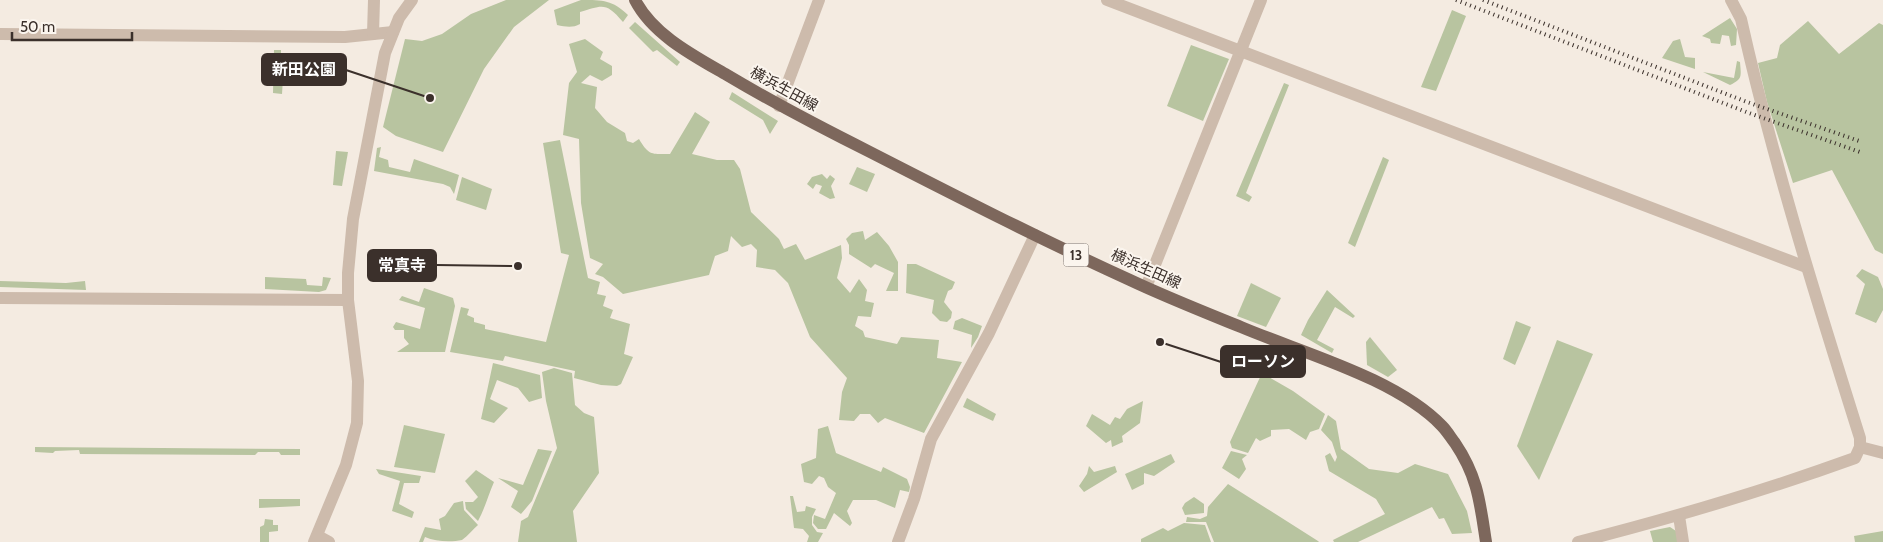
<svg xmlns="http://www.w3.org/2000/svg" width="1883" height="542" viewBox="0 0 1883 542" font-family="Cabin,'Noto Sans JP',sans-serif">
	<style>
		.green { fill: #b8c4a0 }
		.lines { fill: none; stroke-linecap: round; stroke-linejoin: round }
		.minor { stroke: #cdbbac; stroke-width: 12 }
		.tertiary { stroke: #cdbbac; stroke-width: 12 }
		.primary { stroke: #7d675c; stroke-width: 12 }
		.rail { stroke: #3b302b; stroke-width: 4; stroke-dasharray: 1 4; stroke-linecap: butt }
		.labels { text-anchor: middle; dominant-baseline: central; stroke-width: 4; stroke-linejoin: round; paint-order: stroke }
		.shield { fill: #fbf5ee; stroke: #756b66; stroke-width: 1 }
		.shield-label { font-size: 14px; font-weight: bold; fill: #3b302b }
		.street-label { font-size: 15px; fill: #3b302b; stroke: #fbf5ee }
		.leader { fill: none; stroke: #3b302b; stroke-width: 2 }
		.callout-dot { fill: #3b302b; stroke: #fbf5ee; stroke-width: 2 }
		.callout { fill: #3b302b; stroke: #3b302b; stroke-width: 2 }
		.callout-label { font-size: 16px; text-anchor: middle; font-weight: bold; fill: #fff }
	</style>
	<rect width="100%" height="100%" fill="#f4ebe1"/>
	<g class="green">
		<path d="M506 0H549L514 27 484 69 443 152 396 136 383 127 405 39 422 41 442 34 471 14Z"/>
		<path d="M581 0C604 0 612 0 628 15L623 22C606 2 603 5 580 12V24C573 28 566 27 557 25L554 10Z"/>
		<path d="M1452 10 1466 16 1436 91 1421 87Z"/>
		<path d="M1730 18 1737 29 1736 45 1731 46 1729 36 1722 35 1720 44 1711 43 1710 39 1702 36Z"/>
		<path d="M1808 21 1839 54 1879 23 1883 25V254L1875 250 1832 170 1793 183 1767 102 1758 63 1777 58 1780 45Z"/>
		<path d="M635 22 680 62 677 66 657 50 653 52 629 28Z"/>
		<path d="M585 39 603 52 600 59 612 66V75L602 81 590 75 581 83 597 87 595 108 607 122 625 133 627 141 633 143 639 139C649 156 652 154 670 154L695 112 710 122 692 154 717 160H734L740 169 751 212 779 239 784 249 796 244 805 260 841 245 842 258 837 278 850 293 859 279 867 290 865 301 874 303 871 317 858 316 855 326 863 331 865 337 897 344 901 337 939 340 937 358 962 362 924 433 885 418 878 423 870 414H860L854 421 839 420 842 392 847 378 810 337 788 283 775 270 756 267 757 250 751 244 742 247 731 236 728 251 715 256 709 275 623 294 603 277 595 274 603 264 590 258 581 203 579 139 563 135 569 83 577 72 569 44Z"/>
		<path d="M1680 39 1685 57 1695 58V69L1662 58 1673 41Z"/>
		<path d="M1191 45 1229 59 1203 121 1167 106Z"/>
		<path d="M274 50H281V68L289 69 288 77 283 78 282 94 273 93Z"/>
		<path d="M1737 61 1740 62C1741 76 1743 79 1730 85L1703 72 1734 78Z"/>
		<path d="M1284 83 1289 85 1246 193 1252 197 1249 202 1236 196Z"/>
		<path d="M732 92 778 121 770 134 763 120 729 99Z"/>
		<path d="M560 140 588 278 600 282 597 294 606 296 603 306 613 310 610 318 630 324 624 354 633 357 621 384 617 386 601 385 574 378 575 371 505 356 503 361 450 352 461 307 469 309 467 315 474 318V322L485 325V329L546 342 569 255 561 253 543 143Z"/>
		<path d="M381 147 379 157 388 160 389 167 410 172 414 159 459 175 454 194 450 187 443 184 374 171 377 148Z"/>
		<path d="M336 151 348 152 342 186 333 185Z"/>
		<path d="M1383 157 1389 160 1355 247 1348 243Z"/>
		<path d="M857 167 875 174 867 192 849 184Z"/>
		<path d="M822 174 827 179 830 175 835 179 831 186 835 198 830 199 819 193 822 186 816 184 813 189 807 184 812 177Z"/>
		<path d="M462 177 492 189 486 210 456 200Z"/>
		<path d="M863 231 865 240 877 232 889 246 898 262V291H886L894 273 875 264 871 268 849 254V245L846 239 852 233Z"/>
		<path d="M907 264H916L955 282 952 289 948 291 944 302 952 312 951 318 947 322 940 321 932 313 934 300 906 293Z"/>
		<path d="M1862 269 1878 277 1883 289V310L1876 323 1855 314 1865 284 1856 276Z"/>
		<path d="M265 277 306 279 307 285 322 286 323 277 331 278 326 290 319 292 265 289Z"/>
		<path d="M0 281 66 283 85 281 86 290 0 287Z"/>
		<path d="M1251 283 1281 298 1266 327 1237 316Z"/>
		<path d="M424 288 453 298 455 306 445 352H397L409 344 404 338V330H395L393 327 396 322 420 329 425 308 399 300 402 296 419 302Z"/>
		<path d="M1327 290 1355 316 1353 318 1335 307 1317 340 1334 349 1332 353 1301 335 1308 320Z"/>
		<path d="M962 318 982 326 978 337 971 348 972 335 953 329 955 321Z"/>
		<path d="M1516 321 1531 327 1515 365 1503 359Z"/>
		<path d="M1370 337 1397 370 1388 377 1367 365 1366 342Z"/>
		<path d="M1557 340 1593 354 1539 480 1517 446Z"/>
		<path d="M493 363 540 375 542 398 529 402 518 388 497 380 490 399 508 408 494 423 481 419Z"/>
		<path d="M554 368 572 373 575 405 584 413 594 417 599 473 573 511 577 542H518L521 521 528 517 557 448 546 401 542 372Z"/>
		<path d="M1262 373 1293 391 1325 414 1319 429 1310 432 1306 440 1289 429 1271 430V436L1260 441 1256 438 1248 453 1232 448 1230 442Z"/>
		<path d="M967 398 996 414 993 421 963 407Z"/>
		<path d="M1143 401 1140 423 1122 436 1123 442 1112 447 1111 440 1106 443 1086 426 1092 414 1110 425 1115 417 1120 419 1127 409Z"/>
		<path d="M1328 415 1336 421 1341 449 1369 469 1398 473 1415 464 1448 474 1467 511 1472 533 1452 534 1444 518 1439 519 1432 507 1358 542H1334L1333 540 1385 514 1376 499 1329 471 1325 456 1330 453 1335 462 1337 457 1332 442 1321 430Z"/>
		<path d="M404 425 445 434 435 473 394 467Z"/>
		<path d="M828 426 836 453 881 472 883 467 907 479 910 487 909 492 900 490 895 508 876 500H853L847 511 852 523 850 526 834 513 826 529H818L813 523 814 515 825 519 836 493 828 487 824 478 819 476 812 484 804 482 801 464 816 458 818 429Z"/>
		<path d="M35 447 300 449V455H281L279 452H258L255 455 80 454 79 450 55 451 53 453 35 452Z"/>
		<path d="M538 449 552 451 532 501 521 514 511 507 518 491 498 478 523 485Z"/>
		<path d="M1231 451 1247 455 1242 459 1246 469 1239 479 1222 468Z"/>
		<path d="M1171 454 1175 462 1154 476 1144 473V484L1132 490 1125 474Z"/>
		<path d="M1089 466 1094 472 1115 466 1117 472 1084 492 1079 486 1087 474Z"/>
		<path d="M376 469 421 476 419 483H404L399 504 414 512 412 518 392 511 400 481 379 474Z"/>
		<path d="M476 470 494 482C488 496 485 508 478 521L466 509 465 502H473L478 497 465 481Z"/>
		<path d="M1228 484 1318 541 1319 542H1214L1206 522H1186L1187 517 1200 519 1207 516 1208 507Z"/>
		<path d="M790 496H793L797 512 805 511 806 506 816 509 812 517V525L817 532 823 533 818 542H807L809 536 803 529 794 528Z"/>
		<path d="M1194 497 1204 504V513L1185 515 1182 508 1185 503Z"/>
		<path d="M259 499H300V506L259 508Z"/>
		<path d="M463 501 464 510 478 525C473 529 468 536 462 540 452 542 436 542 425 537L423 542H419L425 527 441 530 439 519 445 516 454 503Z"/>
		<path d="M265 519 273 520V525H278V531L269 532V542H260V527L264 525Z"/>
		<path d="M1184 523 1205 525 1211 542H1141V539L1163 528 1168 531Z"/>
		<path d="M1670 527 1676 531 1678 542H1653L1650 531Z"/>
		<path d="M1883 531V542H1855L1854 536Z"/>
	</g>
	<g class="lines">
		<g class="minor">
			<path d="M0 34 345 37 393 32"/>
			<path d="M373 34 374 0"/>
			<path d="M779 106 819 0"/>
			<path d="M1146 287 1261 0"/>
			<path d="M1860 447 1883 453"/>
			<path d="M1679 516 1683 542"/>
			<path d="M318 536 329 542"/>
			<path d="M898 542 914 499 931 439 989 333 1035 235"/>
			<path d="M1578 542C1672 518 1764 491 1855 458L1860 447V438C1816 298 1773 162 1741 19L1731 0"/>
		</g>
		<g class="tertiary">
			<path d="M1107 0 1806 267"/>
			<path d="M0 298 348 300"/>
			<path d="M314 542 346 465 357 423 358 381 348 300V273L353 219 385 53 399 18 412 0"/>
		</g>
		<path class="primary" d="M635 0C653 35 694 56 727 75 774 103 822 128 870 152 956 196 1042 240 1130 280 1166 297 1204 312 1241 327 1302 353 1396 378 1442 426 1447 431 1451 438 1455 443 1478 477 1480 503 1486 542"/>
		<g class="rail">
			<path d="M1456 0 1749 113 1860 152"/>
			<path d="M1483 0 1747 102 1862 142"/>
		</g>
	</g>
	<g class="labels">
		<rect class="shield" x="1063.5" y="243.5" width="25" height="23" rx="4"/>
		<g class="shield-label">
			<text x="1076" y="255">13</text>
		</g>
		<g class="street-label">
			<text transform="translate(784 89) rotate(29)">横浜生田線</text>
			<text transform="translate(1146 269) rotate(24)">横浜生田線</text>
		</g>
	</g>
	<path class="leader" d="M430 98L346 70M518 266L436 265M1160 342L1221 362"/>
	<g class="callout-dot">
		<circle cx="430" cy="98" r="5"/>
		<circle cx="518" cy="266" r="5"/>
		<circle cx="1160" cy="342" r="5"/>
	</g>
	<g class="callout">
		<rect x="262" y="54" width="84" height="31" rx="5"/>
		<rect x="368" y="250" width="68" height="31" rx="5"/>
		<rect x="1221" y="346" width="84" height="31" rx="5"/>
	</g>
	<g class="callout-label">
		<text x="304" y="75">新田公園</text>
		<text x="402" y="271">常真寺</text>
		<text x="1263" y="367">ローソン</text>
	</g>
	<path d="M12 32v8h120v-8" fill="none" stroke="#3b302b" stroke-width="2.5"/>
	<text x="20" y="32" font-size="15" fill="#3b302b" stroke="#fbf5ee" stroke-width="4" paint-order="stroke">50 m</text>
</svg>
